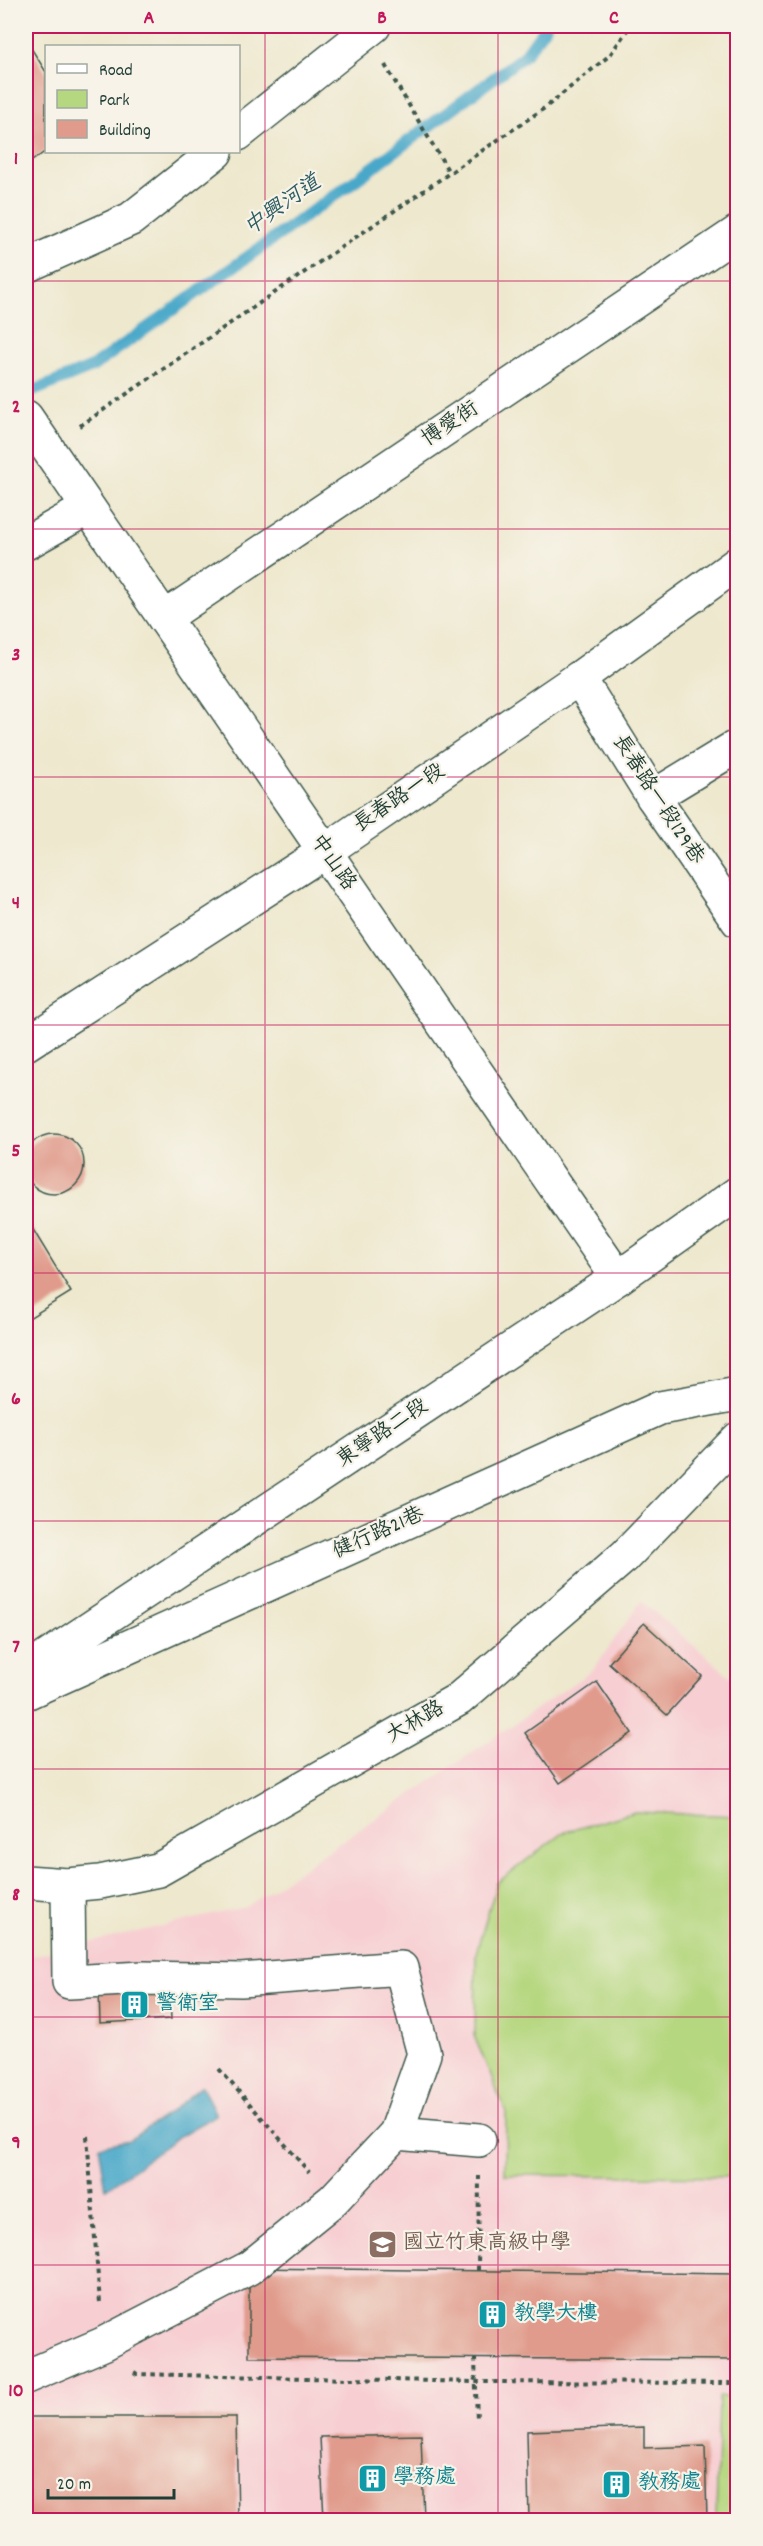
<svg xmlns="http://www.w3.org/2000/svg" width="763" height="2546" viewBox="0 0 763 2546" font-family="Dekko,'LXGW WenKai TC',sans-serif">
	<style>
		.built { fill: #f7cfd3 }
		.green { fill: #b5d77f; stroke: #6a8a5a; stroke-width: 1.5 }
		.water { fill: #4aa8c9; stroke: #34727e; stroke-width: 1.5 }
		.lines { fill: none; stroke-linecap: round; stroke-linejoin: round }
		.stream { stroke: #4aa8c9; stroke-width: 12 }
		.building { fill: #e09b8c }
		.minor-casing { stroke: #3e574b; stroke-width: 36 }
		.major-casing { stroke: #3e574b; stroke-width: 36 }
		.path { stroke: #3e574b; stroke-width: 4; stroke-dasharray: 4.5 4.5; stroke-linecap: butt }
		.minor { stroke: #fff; stroke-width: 33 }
		.major { stroke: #fff; stroke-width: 33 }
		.grid { fill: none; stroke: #c2185b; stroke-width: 1.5; stroke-opacity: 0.55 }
		.labels { text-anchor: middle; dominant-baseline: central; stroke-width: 4.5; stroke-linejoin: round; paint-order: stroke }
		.street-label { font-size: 21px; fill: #1f3d34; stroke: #f7f3e8 }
		.culture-label { font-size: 21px; fill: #0d838f; stroke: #f7f3e8; text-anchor: start }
		.education-label { font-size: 21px; fill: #785e54; stroke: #f7f3e8; text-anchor: start }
		.water-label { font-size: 22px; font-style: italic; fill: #2c5d61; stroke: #f7f3e8 }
		.neatline { fill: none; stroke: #c2185b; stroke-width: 2 }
		.grid-label { font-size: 20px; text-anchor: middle; font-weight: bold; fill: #c2185b }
	</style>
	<rect width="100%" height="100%" fill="#f7f3e8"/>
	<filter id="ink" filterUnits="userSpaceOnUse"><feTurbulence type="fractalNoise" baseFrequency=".0167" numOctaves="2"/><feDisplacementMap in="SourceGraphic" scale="12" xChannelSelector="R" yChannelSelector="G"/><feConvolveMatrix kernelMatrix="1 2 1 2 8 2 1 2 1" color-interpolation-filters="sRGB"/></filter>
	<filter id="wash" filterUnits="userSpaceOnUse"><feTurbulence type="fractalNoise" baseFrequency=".008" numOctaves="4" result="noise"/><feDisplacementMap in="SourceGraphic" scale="24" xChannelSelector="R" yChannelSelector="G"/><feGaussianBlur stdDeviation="1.35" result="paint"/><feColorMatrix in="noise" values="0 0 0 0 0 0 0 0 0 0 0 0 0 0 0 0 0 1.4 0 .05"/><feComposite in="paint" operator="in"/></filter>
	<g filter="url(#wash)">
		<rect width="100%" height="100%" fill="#eee8ce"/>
		<path class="built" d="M641 1601 737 1682V2520H26V1967L32 1956 246 1907 593 1670Z"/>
		<g class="green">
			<path d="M635 1812 737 1816V2177L505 2175 506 2112 475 2038 476 1953 497 1883 562 1833Z"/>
			<path d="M719 2397H737V2520H716Z"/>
		</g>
		<path class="water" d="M202 2086 216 2115 181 2135 106 2189 99 2146 129 2140 170 2112Z"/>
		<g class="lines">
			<path class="stream" d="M26 394 92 367 345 188 525 55 546 26"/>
		</g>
		<g id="blocks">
			<g class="building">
				<path d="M26 40 46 72V151L26 165Z"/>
				<circle cx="54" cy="1164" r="30"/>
				<path d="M26 1218 71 1292 26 1320Z"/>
				<path d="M644 1623 702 1676 667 1715 609 1663Z"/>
				<path d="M597 1682 632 1733 560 1783 525 1733Z"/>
				<path d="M169 1986 171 2019 100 2023 99 1990Z"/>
				<path d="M249 2268 738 2274V2360L249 2357Z"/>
				<path d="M26 2417H236L238 2520H26Z"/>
				<path d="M644 2427V2448L705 2446 707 2520H529L527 2431Z"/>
				<path d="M421 2435 424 2520H324L320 2437Z"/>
			</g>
		</g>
	</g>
	<g filter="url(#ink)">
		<use href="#blocks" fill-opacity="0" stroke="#3e574b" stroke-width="1.5"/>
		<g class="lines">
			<defs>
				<g id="minor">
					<path d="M238 134 374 26"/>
					<path d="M26 266 131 219 216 152"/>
					<path d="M26 417 618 1278"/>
					<path d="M26 543 88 508"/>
					<path d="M164 618 738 232"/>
					<path d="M579 678 653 797 738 921"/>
					<path d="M653 797 732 749"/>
					<path d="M26 1044 324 852 579 678 738 563"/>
					<path d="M26 1693 660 1408 738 1394"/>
					<path d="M26 1882 68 1885 100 1882 158 1870 459 1699 625 1556 738 1439"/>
					<path d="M396 2133 479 2140"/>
					<path d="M26 2377 103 2344 249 2268 333 2200 396 2133 424 2054 401 1968 241 1980 143 1978 69 1982 68 1885"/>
				</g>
				<path id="major" d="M26 1671 618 1278 738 1193"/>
			</defs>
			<use href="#minor" class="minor-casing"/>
			<use href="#major" class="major-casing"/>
			<g class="path">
				<path d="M385 65 449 172"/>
				<path d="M80 426 546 107 610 55 630 26"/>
				<path d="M219 2069 309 2172"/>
				<path d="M87 2136 100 2303"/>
				<path d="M478 2270 479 2176"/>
				<path d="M475 2358 477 2421"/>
				<path d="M134 2372 137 2374 476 2382 738 2383"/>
			</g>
			<use href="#minor" class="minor"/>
			<use href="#major" class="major"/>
		</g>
	</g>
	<path class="grid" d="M265 26V2520M498 26V2520M26 281H738M26 529H738M26 777H738M26 1025H738M26 1273H738M26 1521H738M26 1769H738M26 2017H738M26 2265H738"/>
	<defs>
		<symbol id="building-square" viewBox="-11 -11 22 22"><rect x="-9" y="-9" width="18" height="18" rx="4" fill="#0f9aa8" stroke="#f7f3e8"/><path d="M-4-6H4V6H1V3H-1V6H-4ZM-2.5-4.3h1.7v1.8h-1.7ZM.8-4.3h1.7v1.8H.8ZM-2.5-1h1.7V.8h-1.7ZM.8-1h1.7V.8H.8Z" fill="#fff"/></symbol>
		<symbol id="school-square" viewBox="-11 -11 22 22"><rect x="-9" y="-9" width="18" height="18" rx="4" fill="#8d6e63" stroke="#f7f3e8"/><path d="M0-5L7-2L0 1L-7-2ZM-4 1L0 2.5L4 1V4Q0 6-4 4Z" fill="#fff"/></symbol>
	</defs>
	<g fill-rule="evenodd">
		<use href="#building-square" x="118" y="1988" width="33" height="33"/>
		<use href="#school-square" x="366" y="2228" width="33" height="33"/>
		<use href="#building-square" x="476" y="2298" width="33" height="33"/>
		<use href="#building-square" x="356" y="2462" width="33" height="33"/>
		<use href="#building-square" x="600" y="2468" width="33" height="33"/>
	</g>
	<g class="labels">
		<g class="street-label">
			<text transform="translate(451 425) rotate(-34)">博愛街</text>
			<text transform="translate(400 799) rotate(-34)">長春路一段</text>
			<text transform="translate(657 800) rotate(57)">長春路一段129巷</text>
			<text transform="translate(332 863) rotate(55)">中山路</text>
			<text transform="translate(383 1434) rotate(-34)">東寧路二段</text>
			<text transform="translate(379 1534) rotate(-24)">健行路21巷</text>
			<text transform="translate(416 1723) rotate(-30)">大林路</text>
		</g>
		<g class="culture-label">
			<text x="156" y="2005">警衛室</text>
			<text x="514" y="2315">教學大樓</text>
			<text x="393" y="2479">學務處</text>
			<text x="638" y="2484">教務處</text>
		</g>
		<g class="education-label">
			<text x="403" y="2244">國立竹東高級中學</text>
		</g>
		<g class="water-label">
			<text transform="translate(283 206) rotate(-35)">中興河道</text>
		</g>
	</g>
	<rect width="763" height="2546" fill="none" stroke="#f7f3e8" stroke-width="66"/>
	<rect x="45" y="45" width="195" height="108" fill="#f7f3e8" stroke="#a1aaa0" stroke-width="1.5"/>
	<rect x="57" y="64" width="30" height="9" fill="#ffffff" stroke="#a1aaa0" stroke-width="1.5"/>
	<text x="99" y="75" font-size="18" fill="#1f3d34">Road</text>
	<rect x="57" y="90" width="30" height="18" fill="#b5d77f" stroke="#a1aaa0" stroke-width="1.5"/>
	<text x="99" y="105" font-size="18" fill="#1f3d34">Park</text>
	<rect x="57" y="120" width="30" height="18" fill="#e09b8c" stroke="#a1aaa0" stroke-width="1.5"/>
	<text x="99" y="135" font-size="18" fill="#1f3d34">Building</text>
	<path d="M48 2489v9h126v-9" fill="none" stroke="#1f3d34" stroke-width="3"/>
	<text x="57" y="2489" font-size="18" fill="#1f3d34" stroke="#f7f3e8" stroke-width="4.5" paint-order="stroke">20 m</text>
	<rect x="33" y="33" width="697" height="2480" class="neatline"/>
	<g class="grid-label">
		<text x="149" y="23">A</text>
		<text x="382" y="23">B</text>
		<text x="614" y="23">C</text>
		<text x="16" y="164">1</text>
		<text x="16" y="412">2</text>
		<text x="16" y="660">3</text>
		<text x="16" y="908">4</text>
		<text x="16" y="1156">5</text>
		<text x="16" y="1404">6</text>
		<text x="16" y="1652">7</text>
		<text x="16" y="1900">8</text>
		<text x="16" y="2148">9</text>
		<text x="16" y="2396">10</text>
	</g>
</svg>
